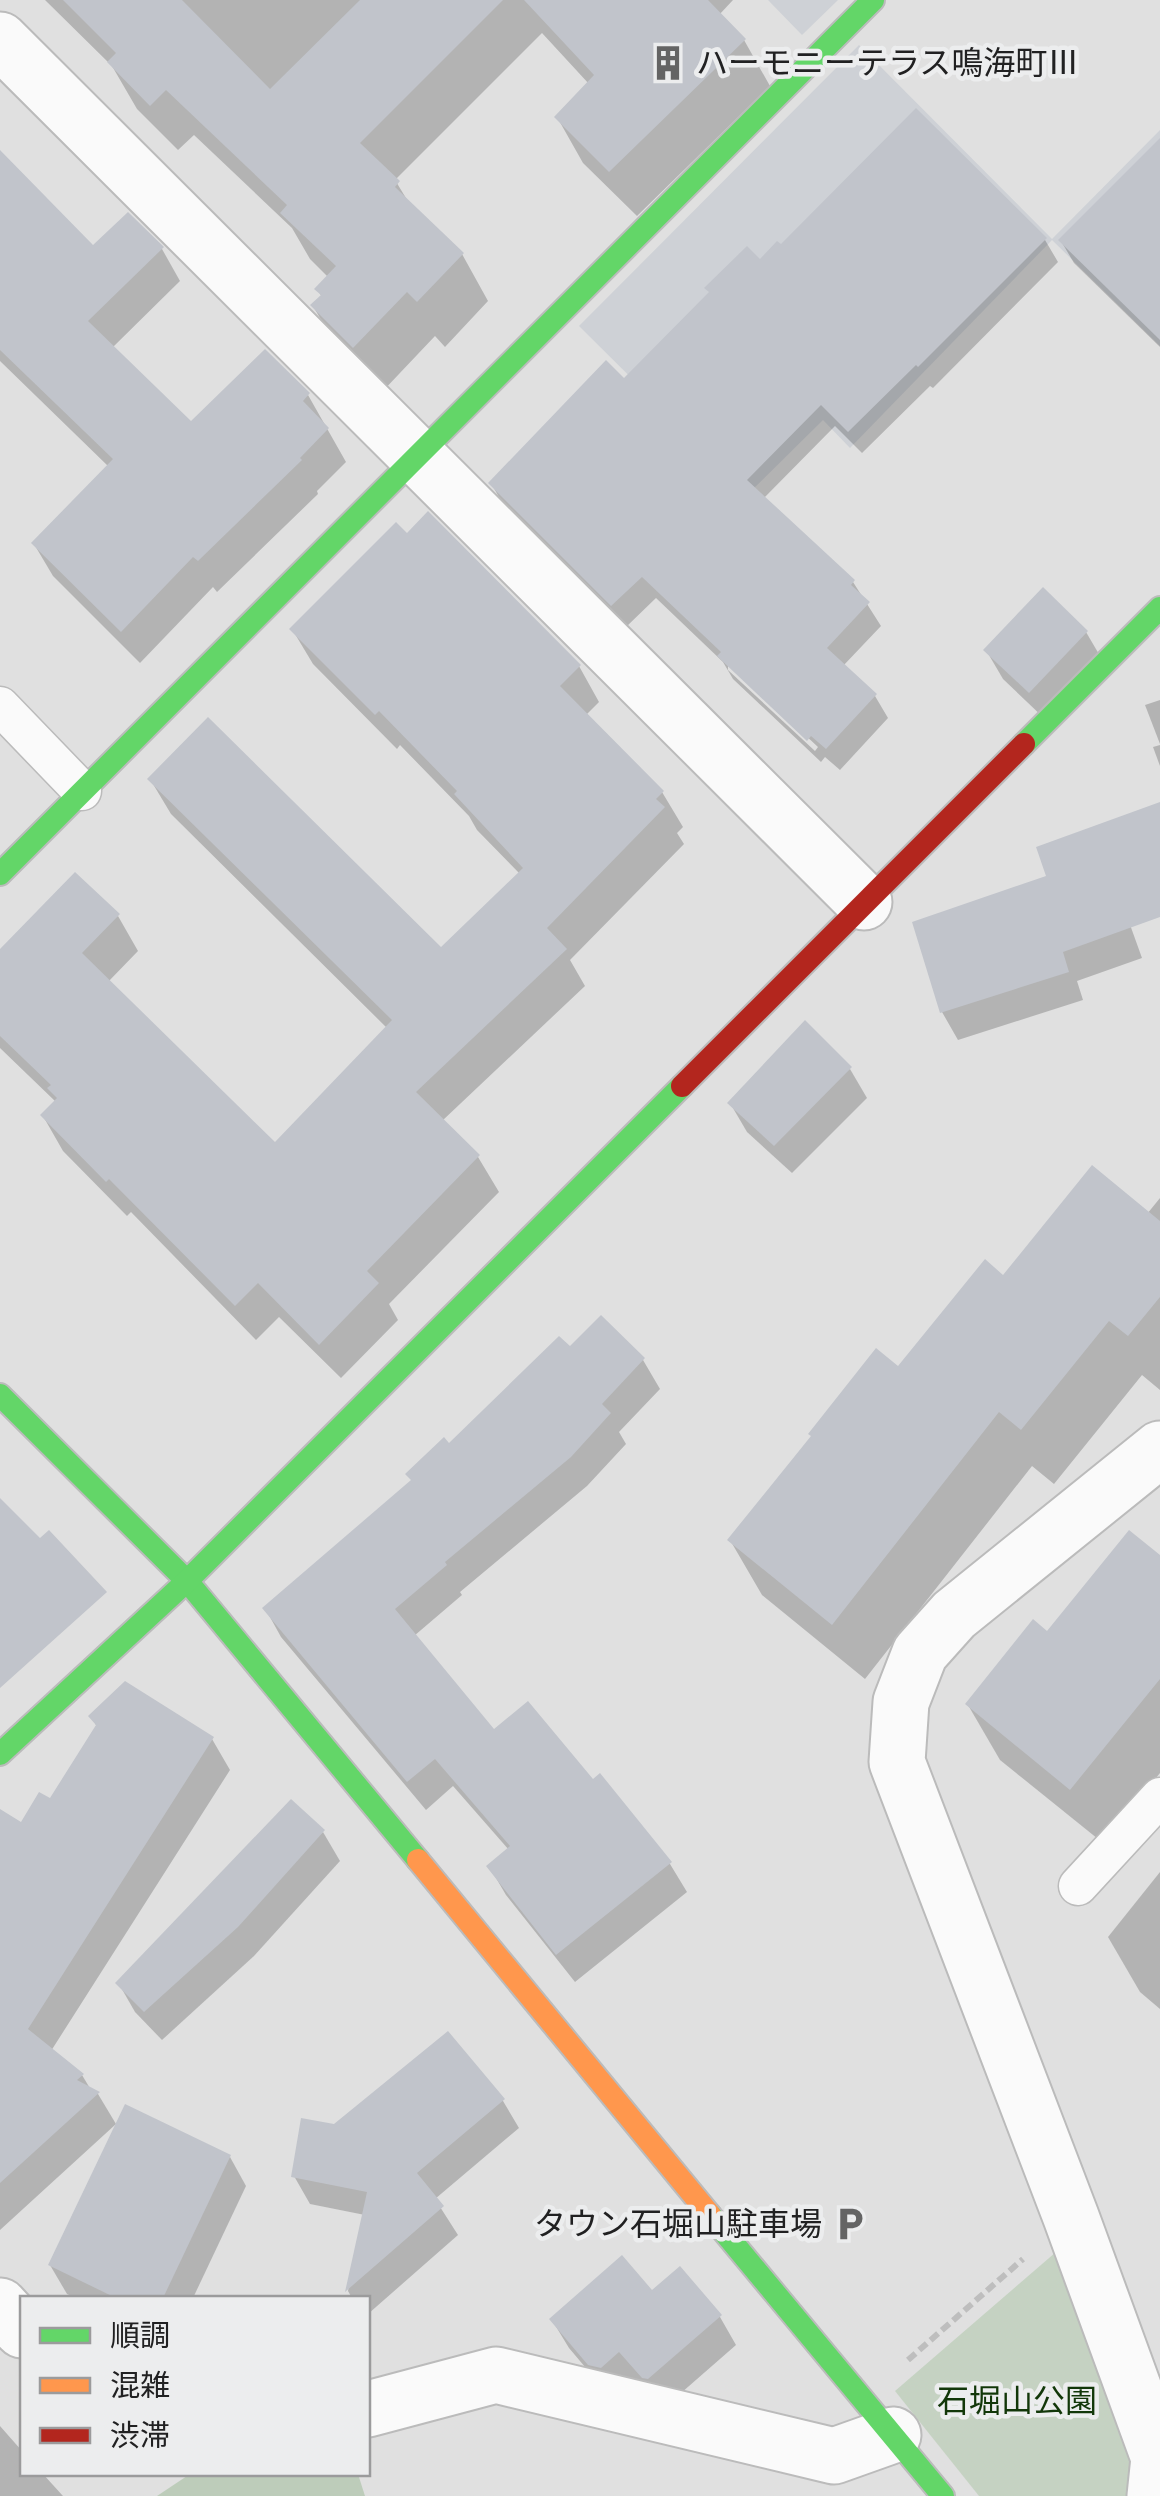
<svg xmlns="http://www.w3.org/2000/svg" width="1160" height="2496" viewBox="0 0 1160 2496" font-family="'Fira Sans Condensed','Noto Sans JP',sans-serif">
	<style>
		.built { fill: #ced1d6 }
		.green { fill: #c5d2c2 }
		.forest { fill: #bdccba }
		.shadow { fill: #0003; fill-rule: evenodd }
		.building { fill: #c1c4cb }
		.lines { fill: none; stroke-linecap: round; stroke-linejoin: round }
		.lane-casing { stroke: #bbb; stroke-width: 41 }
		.street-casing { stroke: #bbb; stroke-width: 59 }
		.fast-casing { stroke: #bbb; stroke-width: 26 }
		.slow-casing { stroke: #bbb; stroke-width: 26 }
		.jam-casing { stroke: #bbb; stroke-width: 26 }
		.path { stroke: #bebebe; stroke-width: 6; stroke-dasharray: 10 5; stroke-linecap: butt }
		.lane { stroke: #fafafa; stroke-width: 38 }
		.street { stroke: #fafafa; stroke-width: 55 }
		.fast { stroke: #63d668; stroke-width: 22 }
		.slow { stroke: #ff974d; stroke-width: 22 }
		.jam { stroke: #b3261e; stroke-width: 22 }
		.labels { text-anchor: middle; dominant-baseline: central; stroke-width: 9; stroke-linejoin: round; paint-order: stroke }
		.poi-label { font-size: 32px; fill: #212122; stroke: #ecedee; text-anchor: start }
		.park-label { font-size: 32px; fill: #123709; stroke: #ecedee }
	</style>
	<rect width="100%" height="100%" fill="#e0e0e0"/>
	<g class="built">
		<path d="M768 0H838L802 35Z"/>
		<path d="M859 45 1052 239 1160 130V346L1052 240 850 448 823 420 748 494 579 326Z"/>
	</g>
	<path class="green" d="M1056 2252 1129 2455 1131 2473 1129 2496H979L895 2391Z"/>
	<path class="forest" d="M190 2474H358L365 2496H157Z"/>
	<g class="shadow">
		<path d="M45 0H733L719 15 744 40 770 86 637 216 583 163 557 117 589 84 542 33 395 180 412 208 462 254 488 301 445 347 435 336 381 393 340 352 313 306 322 297 317 289 328 277 310 259 292 228 194 135 178 150 137 109 112 66Z"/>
		<path d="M1160 140V347L1074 263 1061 241Z"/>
		<path d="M0 155 93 248 162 249 180 281 112 348 191 425 308 395 346 462 317 491 318 494 217 592 213 587 140 663 53 576 34 544 109 467 0 361Z"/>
		<path d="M1045 240 1058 262 933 388 930 386 862 453 835 426 763 499 853 582 881 626 843 666 875 696 888 718 840 770 825 757 821 762 733 679 723 662 656 598 626 627 504 506 491 483 624 382 760 263ZM728 663 818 747 815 751 728 670Z"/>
		<path d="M292 629 579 666 599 702 586 715 662 792 683 827 677 833 684 844 570 960 585 986 442 1121 478 1157 499 1192 389 1304 398 1320 341 1378 279 1317 256 1340 131 1212 127 1216 63 1151 43 1116 56 1102 0 1048V953L118 916 138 951 108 982 275 1146 388 1029 171 814 150 779 441 950 520 874 477 830 469 816 400 745 397 749 313 664Z"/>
		<path d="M1086 632 1103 661 1046 720 1003 679 986 650Z"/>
		<path d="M1160 700V744L1145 705Z"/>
		<path d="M1160 745V766L1153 747Z"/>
		<path d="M1160 805V894L1124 908 1142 958 1077 981 1083 1000 958 1040 942 1012 1049 877Z"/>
		<path d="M850 1069 867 1098 792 1173 747 1132 730 1103Z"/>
		<path d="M1160 1198V1390L1142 1375 1054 1484 1032 1466 865 1679 762 1595 730 1540 899 1370 1004 1278 1147 1214Z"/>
		<path d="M601 1318 643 1360 660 1389 619 1432 626 1444 587 1486 460 1592 462 1595 414 1636 494 1733 593 1782 600 1777 670 1864 687 1892 575 1982 506 1895 489 1866 509 1850 453 1786 426 1810 281 1637 265 1608 413 1482 448 1446 570 1349Z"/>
		<path d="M1160 1558V1773L1103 1843 1000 1760 968 1705 1048 1634Z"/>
		<path d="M91 1716 212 1739 230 1770 51 2051 82 2075 91 2090 98 2094 116 2124 0 2230V1812L21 1826 51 1801 97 1727Z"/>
		<path d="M323 1832 340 1861 254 1956 162 2040 135 2012 119 1984Z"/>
		<path d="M1160 1872V2009L1140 1992 1108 1937Z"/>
		<path d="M448 2034 503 2101 519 2128 435 2199 458 2235 368 2314V2298H352L348 2291 365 2215 310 2204 294 2176 335 2127Z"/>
		<path d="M230 2157 246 2186 193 2298H76L67 2294 50 2265Z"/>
		<path d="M652 2294 720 2317 736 2345 665 2407 637 2379 618 2396 607 2393 569 2348 552 2320Z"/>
		<path d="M0 2426 22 2451V2474H43L63 2496H0Z"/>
	</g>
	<g class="building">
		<path d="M63 0H182L270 89 360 0H503L360 143 400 181 395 187 464 253 417 302 407 292 353 348 310 305 321 295 314 289 336 266 280 213 287 205 166 90 150 106 107 62 116 53Z"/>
		<path d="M524 0H708L746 39 609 172 554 117 594 75Z"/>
		<path d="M916 108 1047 238 918 367 916 365 848 432 821 405 747 480 855 580 851 585 870 602 827 648 877 694 826 749 811 736 807 741 717 656 721 652 642 577 611 606 488 483 606 360 624 378 709 292 704 288 747 246 760 259 777 241 781 244Z"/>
		<path d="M1160 138V340L1058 240Z"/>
		<path d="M0 150 93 245 128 212 164 247 88 321 191 421 265 349 310 393 303 401 329 428 300 458 302 460 198 561 193 557 121 632 31 543 113 459 0 350Z"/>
		<path d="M428 511 581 665 560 686 664 791 656 799 665 807 547 928 567 949 416 1092 480 1155 367 1271 379 1283 319 1345 258 1283 235 1306 109 1179 106 1182 40 1115 57 1098 47 1088 51 1085 0 1036V949L75 872 120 914 82 953 275 1142 392 1020 147 779 208 717 441 947 523 868 454 794 457 791 379 711 375 715 289 629 396 522 407 533Z"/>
		<path d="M1043 587 1088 631 1029 693 983 650Z"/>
		<path d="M1160 802V917L1063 952 1069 972 940 1013 912 922 1046 876 1036 847Z"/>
		<path d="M805 1020 852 1067 774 1146 727 1103Z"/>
		<path d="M1092 1165 1160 1221V1297L1128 1336 1109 1321 1021 1430 999 1412 832 1625 727 1540 811 1436 808 1434 876 1348 898 1366 985 1259 1003 1275Z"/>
		<path d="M601 1315 645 1358 602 1404 611 1413 571 1457 445 1562 447 1565 395 1609 494 1729 528 1701 593 1779 600 1773 672 1862 556 1955 486 1866 510 1846 435 1759 407 1782 262 1608 411 1480 405 1474 444 1437 449 1443 559 1336 570 1346Z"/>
		<path d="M0 1498 40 1538 49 1530 107 1592 0 1688Z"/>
		<path d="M1129 1530 1160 1555V1679L1070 1790 965 1704 1033 1619 1047 1631Z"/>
		<path d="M125 1681 214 1737 28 2029 84 2074 77 2080 100 2092 0 2183V1809L21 1822 39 1792 50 1798 96 1725 88 1716Z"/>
		<path d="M291 1799 325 1830 238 1927 144 2012 115 1983Z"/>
		<path d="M448 2031 505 2099 417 2173 444 2206 345 2292 367 2192 291 2177 301 2118 334 2124Z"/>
		<path d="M125 2104 231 2155 163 2298H116L48 2265Z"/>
		<path d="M622 2255 652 2290 680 2266 722 2315 648 2379 642 2378 619 2352 601 2368 588 2365 549 2319Z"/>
	</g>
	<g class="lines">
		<defs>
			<g id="lane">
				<path d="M0 706 82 791"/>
				<path d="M1078 1886 1160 1797"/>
			</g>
			<g id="street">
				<path d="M0 40 864 902"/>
				<path d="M0 2306 22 2330"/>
				<path d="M368 2409 496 2375 834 2456 893 2435"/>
				<path d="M1155 2496 1159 2458 1071 2217 897 1762 901 1702 920 1653 954 1615 1160 1449"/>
			</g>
			<g id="fast">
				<path d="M1024 744 1160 608"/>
				<path d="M0 874 873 0"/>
				<path d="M0 1395 187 1581 418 1860"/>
				<path d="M0 1754 187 1581 682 1086"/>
				<path d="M710 2215 943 2496"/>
			</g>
			<path id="slow" d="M418 1860 710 2215"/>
			<path id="jam" d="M682 1086 1024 744"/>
		</defs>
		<use href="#lane" class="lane-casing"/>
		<use href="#street" class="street-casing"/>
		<use href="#fast" class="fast-casing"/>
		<use href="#slow" class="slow-casing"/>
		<use href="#jam" class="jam-casing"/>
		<path class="path" d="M908 2360 1023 2259"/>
		<use href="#lane" class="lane"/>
		<use href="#street" class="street"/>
		<use href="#fast" class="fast"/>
		<use href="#slow" class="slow"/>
		<use href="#jam" class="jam"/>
	</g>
	<defs>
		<symbol id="building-bare" viewBox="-9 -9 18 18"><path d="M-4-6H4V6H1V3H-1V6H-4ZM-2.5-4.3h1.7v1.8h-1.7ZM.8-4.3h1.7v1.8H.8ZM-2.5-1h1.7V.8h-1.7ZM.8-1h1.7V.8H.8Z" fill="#646464" stroke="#ecedee" stroke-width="2.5" paint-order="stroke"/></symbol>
		<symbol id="parking-bare" viewBox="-9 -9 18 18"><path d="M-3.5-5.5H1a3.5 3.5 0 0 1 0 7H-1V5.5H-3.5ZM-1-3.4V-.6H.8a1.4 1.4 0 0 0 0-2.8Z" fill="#646464" stroke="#ecedee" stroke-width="2.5" paint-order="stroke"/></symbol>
	</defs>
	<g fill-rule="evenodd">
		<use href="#building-bare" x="643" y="38" width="50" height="50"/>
		<use href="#parking-bare" x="825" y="2199" width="50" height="50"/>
	</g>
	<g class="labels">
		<g class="poi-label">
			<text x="696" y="63">ハーモニーテラス鳴海町Ⅲ</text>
			<text x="822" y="2224" text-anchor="end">タウン石堀山駐車場</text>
		</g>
		<g class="park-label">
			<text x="1017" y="2401">石堀山公園</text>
		</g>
	</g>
	<rect x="20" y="2296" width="350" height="180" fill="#ecedee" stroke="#9b9b9c" stroke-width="2.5"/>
	<rect x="40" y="2328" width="50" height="15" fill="#63d668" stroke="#9b9b9c" stroke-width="2.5"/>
	<text x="110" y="2346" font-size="30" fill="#212122">順調</text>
	<rect x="40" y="2378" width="50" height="15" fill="#ff974d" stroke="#9b9b9c" stroke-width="2.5"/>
	<text x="110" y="2396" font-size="30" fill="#212122">混雑</text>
	<rect x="40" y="2428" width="50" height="15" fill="#b3261e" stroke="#9b9b9c" stroke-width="2.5"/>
	<text x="110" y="2446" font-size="30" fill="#212122">渋滞</text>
</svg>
